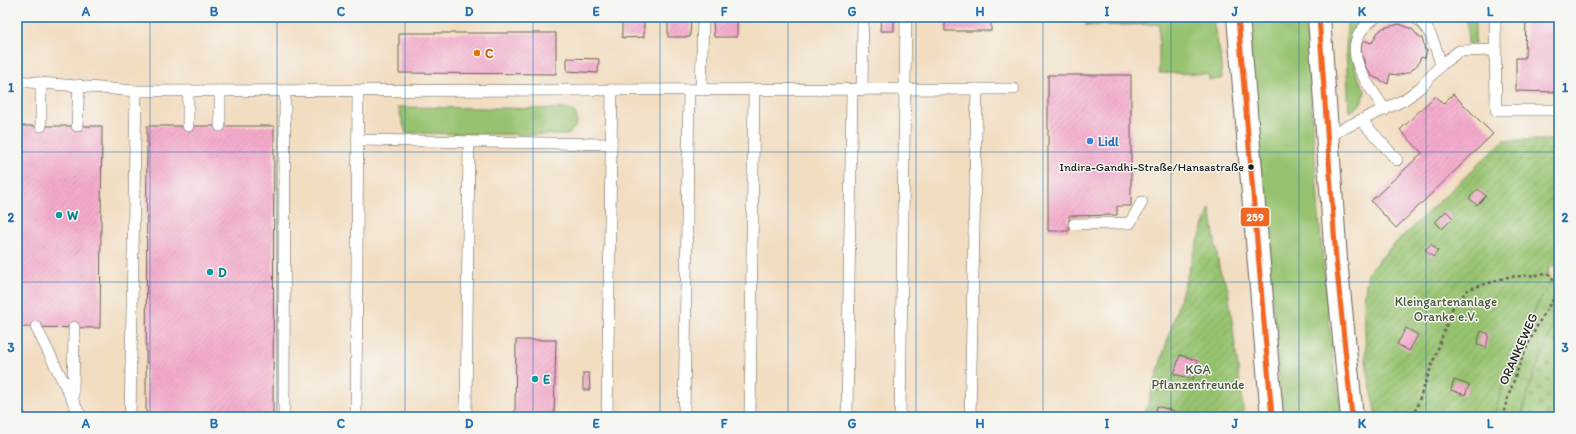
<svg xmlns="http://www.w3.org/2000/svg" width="1576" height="434" viewBox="0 0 1576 434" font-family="Itim,sans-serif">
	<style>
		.grass { fill: #97c370; stroke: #5a7046 }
		.cemetery { fill: url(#cemetery-stones); stroke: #5a7046 }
		.park { fill: url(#park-crowns); stroke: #5a7046 }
		.garden { fill: url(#garden-furrows); stroke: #5a7046 }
		.building { fill: url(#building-hatch) }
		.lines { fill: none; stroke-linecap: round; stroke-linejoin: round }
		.service-casing { stroke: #676056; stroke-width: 12 }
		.secondary-casing { stroke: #676056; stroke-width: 24 }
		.path { stroke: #676056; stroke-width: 2.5; stroke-dasharray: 3 3; stroke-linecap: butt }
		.service { stroke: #fff; stroke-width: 11 }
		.secondary { stroke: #fff; stroke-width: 22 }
		.bus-1-casing { stroke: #f6f6f2; stroke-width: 8 }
		.bus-1 { stroke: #f26522; stroke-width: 5 }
		.grid { fill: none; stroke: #1f6fb2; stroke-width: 1; stroke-opacity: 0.55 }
		.food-dot { fill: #e8710a; stroke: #f6f6f2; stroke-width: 1.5 }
		.shop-dot { fill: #3f7fe0; stroke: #f6f6f2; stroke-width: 1.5 }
		.bus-dot { fill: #1c1c1c; stroke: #f6f6f2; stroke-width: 1.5 }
		.culture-dot { fill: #0f9aa8; stroke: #f6f6f2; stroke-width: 1.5 }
		.labels { text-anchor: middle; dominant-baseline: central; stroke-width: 3; stroke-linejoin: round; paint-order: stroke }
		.bus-label { font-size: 12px; fill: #1c1c1c; stroke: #f6f6f2; text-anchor: end }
		.food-label { font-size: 13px; font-weight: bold; fill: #c56008; stroke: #f6f6f2; text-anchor: start }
		.shop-label { font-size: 13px; font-weight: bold; fill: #366cbe; stroke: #f6f6f2; text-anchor: start }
		.culture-label { font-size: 13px; font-weight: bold; fill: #0d838f; stroke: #f6f6f2; text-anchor: start }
		.park-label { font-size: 13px; fill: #475639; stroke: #f6f6f2 }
		.street-label { font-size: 13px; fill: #1c1c1c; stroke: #f6f6f2 }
		.line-badge { stroke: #f6f6f2; stroke-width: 1.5 }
		.badge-label { font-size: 11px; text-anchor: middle; font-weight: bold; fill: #fff }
		.neatline { fill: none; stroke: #1f6fb2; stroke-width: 1.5 }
		.grid-label { font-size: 13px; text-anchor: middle; font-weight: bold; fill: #1f6fb2 }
	</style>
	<defs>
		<pattern id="cemetery-stones" width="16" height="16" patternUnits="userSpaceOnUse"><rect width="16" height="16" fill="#97c370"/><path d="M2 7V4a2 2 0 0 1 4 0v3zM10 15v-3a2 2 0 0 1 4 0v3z" fill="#82a760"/></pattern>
		<pattern id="park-crowns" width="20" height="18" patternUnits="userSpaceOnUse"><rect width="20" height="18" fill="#97c370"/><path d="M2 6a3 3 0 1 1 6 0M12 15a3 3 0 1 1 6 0" fill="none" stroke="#82a760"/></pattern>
		<pattern id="garden-furrows" width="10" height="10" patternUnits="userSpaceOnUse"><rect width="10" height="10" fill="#97c370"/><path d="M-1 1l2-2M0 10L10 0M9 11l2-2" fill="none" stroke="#82a760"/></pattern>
		<pattern id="building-hatch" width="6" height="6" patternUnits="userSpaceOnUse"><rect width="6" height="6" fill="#f4abcc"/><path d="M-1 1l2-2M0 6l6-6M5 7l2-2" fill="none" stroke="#d193af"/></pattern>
	</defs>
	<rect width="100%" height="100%" fill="#f6f6f2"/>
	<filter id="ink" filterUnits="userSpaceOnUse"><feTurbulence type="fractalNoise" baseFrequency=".025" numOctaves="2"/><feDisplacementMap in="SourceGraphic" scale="8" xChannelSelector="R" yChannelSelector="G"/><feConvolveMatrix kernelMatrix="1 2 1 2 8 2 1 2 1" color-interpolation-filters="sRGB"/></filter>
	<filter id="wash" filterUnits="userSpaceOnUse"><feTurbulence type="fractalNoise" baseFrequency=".012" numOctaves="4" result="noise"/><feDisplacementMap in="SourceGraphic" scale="16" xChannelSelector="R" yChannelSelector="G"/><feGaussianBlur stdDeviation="0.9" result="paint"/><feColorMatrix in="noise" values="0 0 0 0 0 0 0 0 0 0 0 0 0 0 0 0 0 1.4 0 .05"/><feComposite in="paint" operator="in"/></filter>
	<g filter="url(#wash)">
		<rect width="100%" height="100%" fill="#f2ddc1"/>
		<g class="grass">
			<path d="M1086 17H1212L1220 53 1222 79 1209 80 1208 74 1159 73V24L1086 26Z"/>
			<path d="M1249 17H1305L1320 230 1334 370 1343 417H1285L1281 398 1248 27Z"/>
			<path d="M1347 17 1359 24 1353 36 1356 73 1365 91C1364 101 1359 108 1349 112L1346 51Z"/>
			<path d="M1467 17H1475V44H1468Z"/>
			<path d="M398 107 570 109 576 114 577 125 568 135 406 133Z"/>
		</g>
		<path class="cemetery" d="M1559 314V417H1522L1530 385 1557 316Z"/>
		<path class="park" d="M1552 279 1559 287V314L1557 316 1530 385 1521 417H1494L1506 374 1531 316Z"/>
		<g class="garden">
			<path d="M1504 140H1559V264L1548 268 1549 276 1552 279 1531 316 1506 374 1494 417H1376L1366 362 1364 298 1368 272 1390 248Z"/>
			<path d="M1210 208 1219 268 1228 289 1244 417H1144L1194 253Z"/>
		</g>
		<g id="blocks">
			<g class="building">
				<path d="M622 17H644V37L622 38Z"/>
				<path d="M668 17H691L690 37H668Z"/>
				<path d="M713 17H737V37H714Z"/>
				<path d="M881 17H894V31H880Z"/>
				<rect x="945" y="17" width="46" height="14"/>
				<path d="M1526 17H1559V92L1516 91V58H1525Z"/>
				<path d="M1399 24 1412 29 1420 38H1422L1425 50H1427L1425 58 1421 57 1418 64 1410 72 1399 75 1390 74 1388 84 1372 76 1366 68 1361 50 1362 40 1372 43 1377 33 1383 28Z"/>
				<path d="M399 33H556V74L399 73Z"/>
				<path d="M567 58 599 59 598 73 567 71Z"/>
				<path d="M1048 75H1131V206H1117V215L1069 216V231H1048Z"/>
				<path d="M1453 94 1493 134 1396 228 1371 201 1422 153 1400 130 1435 96 1443 104Z"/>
				<path d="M19 126H102L100 328 17 327Z"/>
				<path d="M147 126H274L273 417H146Z"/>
				<path d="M1478 189 1486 196 1477 205 1469 198Z"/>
				<path d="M1446 211 1453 218 1442 229 1435 222Z"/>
				<path d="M1431 244 1438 251 1433 257 1425 250Z"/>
				<path d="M1406 328 1418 335 1409 351 1397 344Z"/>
				<path d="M1481 331 1489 334 1486 348 1477 344Z"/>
				<path d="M516 340H556L554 417H515Z"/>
				<path d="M1180 355 1198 361 1193 379 1174 374Z"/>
				<path d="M583 373H589L590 390H583Z"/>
				<path d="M1454 380 1469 385 1465 395 1451 390Z"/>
				<path d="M1157 406 1174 411 1173 417H1154Z"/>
			</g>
		</g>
	</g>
	<g filter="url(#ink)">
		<use href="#blocks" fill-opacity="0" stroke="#676056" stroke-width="1"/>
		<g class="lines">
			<defs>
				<g id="service">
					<path d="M1376 17C1334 45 1365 79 1385 110"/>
					<path d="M1415 17C1432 29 1435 46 1441 65"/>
					<path d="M1495 17 1496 110H1559"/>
					<path d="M17 81 136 91 1014 89"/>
					<path d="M701 90 703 17"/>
					<path d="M862 90 863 17"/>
					<path d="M220 91V126"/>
					<path d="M1361 120 1397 160"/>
					<path d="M41 126V83"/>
					<path d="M77 126 79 85"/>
					<path d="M188 126V91"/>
					<path d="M1327 136 1404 100 1421 87 1441 65 1459 51 1495 50"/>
					<path d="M357 140 611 144"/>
					<path d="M1074 224 1130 223 1142 202"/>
					<path d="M36 327 81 417"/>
					<path d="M73 399 74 327"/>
					<path d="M17 411 21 417"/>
					<path d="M130 417 136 91"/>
					<path d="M284 417 285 91"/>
					<path d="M356 417 358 91"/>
					<path d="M466 417 469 142"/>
					<path d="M607 417 612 90"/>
					<path d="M684 417 689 90"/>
					<path d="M750 417 754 90"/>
					<path d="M847 417 852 90"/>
					<path d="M900 417 906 17"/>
					<path d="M970 417 977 89"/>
				</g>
				<g id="secondary">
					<path d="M1238 17 1272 417"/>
					<path d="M1319 17 1336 260 1352 417"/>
				</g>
			</defs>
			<use href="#service" class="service-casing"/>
			<use href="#secondary" class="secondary-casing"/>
			<g class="path">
				<path d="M1413 417 1454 304 1469 289 1508 277 1549 274 1559 287"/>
				<path d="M1502 417C1514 377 1532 325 1559 292"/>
			</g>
			<use href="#service" class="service"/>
			<use href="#secondary" class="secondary"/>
			<defs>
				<g id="bus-1">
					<path d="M1238 17 1272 417"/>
					<path d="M1319 17 1336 260 1352 417"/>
				</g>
			</defs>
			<use href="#bus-1" class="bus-1-casing"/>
			<use href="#bus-1" class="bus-1"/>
		</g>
	</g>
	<path class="grid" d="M150 17V417M277 17V417M405 17V417M533 17V417M660 17V417M788 17V417M916 17V417M1043 17V417M1171 17V417M1299 17V417M1426 17V417M17 152H1559M17 282H1559"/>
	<circle class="food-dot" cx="477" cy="53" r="4"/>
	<circle class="shop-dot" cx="1090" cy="141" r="4"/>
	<circle class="bus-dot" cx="1251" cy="167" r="3.5"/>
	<g class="culture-dot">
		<circle cx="59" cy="215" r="4"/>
		<circle cx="210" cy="272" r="4"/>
		<circle cx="535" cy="379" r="4"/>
	</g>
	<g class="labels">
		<g class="bus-label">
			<text x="1244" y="167">Indira-Gandhi-Straße/Hansastraße</text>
		</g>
		<g class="food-label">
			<text x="485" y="53">C</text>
		</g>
		<g class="shop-label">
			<text x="1098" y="141">Lidl</text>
		</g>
		<g class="culture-label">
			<text x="67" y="215">W</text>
			<text x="218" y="272">D</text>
			<text x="543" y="379">E</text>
		</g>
		<g class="park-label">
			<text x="1446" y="301">Kleingartenanlage<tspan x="1446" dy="15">Oranke e.V.</tspan></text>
			<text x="1198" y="369">KGA<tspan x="1198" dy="15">Pflanzenfreunde</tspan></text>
		</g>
		<g class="street-label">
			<text transform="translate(1518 349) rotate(-66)">ORANKEWEG</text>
		</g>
	</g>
	<rect class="line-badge" x="1240" y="207" width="30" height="20" rx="4" fill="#f26522"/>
	<g class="badge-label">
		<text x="1255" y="221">259</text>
	</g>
	<rect width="1576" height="434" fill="none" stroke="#f6f6f2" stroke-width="44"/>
	<rect x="22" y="22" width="1532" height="390" class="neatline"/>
	<g class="grid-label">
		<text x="86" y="16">A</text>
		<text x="214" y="16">B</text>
		<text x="341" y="16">C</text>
		<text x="469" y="16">D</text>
		<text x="596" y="16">E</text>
		<text x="724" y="16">F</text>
		<text x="852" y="16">G</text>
		<text x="980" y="16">H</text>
		<text x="1107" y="16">I</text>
		<text x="1235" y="16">J</text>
		<text x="1362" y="16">K</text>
		<text x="1490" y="16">L</text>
		<text x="11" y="92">1</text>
		<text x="1565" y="92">1</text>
		<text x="11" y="222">2</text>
		<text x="1565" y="222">2</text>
		<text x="11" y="352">3</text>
		<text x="1565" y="352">3</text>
		<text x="86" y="428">A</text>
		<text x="214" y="428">B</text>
		<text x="341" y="428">C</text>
		<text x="469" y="428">D</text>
		<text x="596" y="428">E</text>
		<text x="724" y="428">F</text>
		<text x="852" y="428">G</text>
		<text x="980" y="428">H</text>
		<text x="1107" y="428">I</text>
		<text x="1235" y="428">J</text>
		<text x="1362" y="428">K</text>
		<text x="1490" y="428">L</text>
	</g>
</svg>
